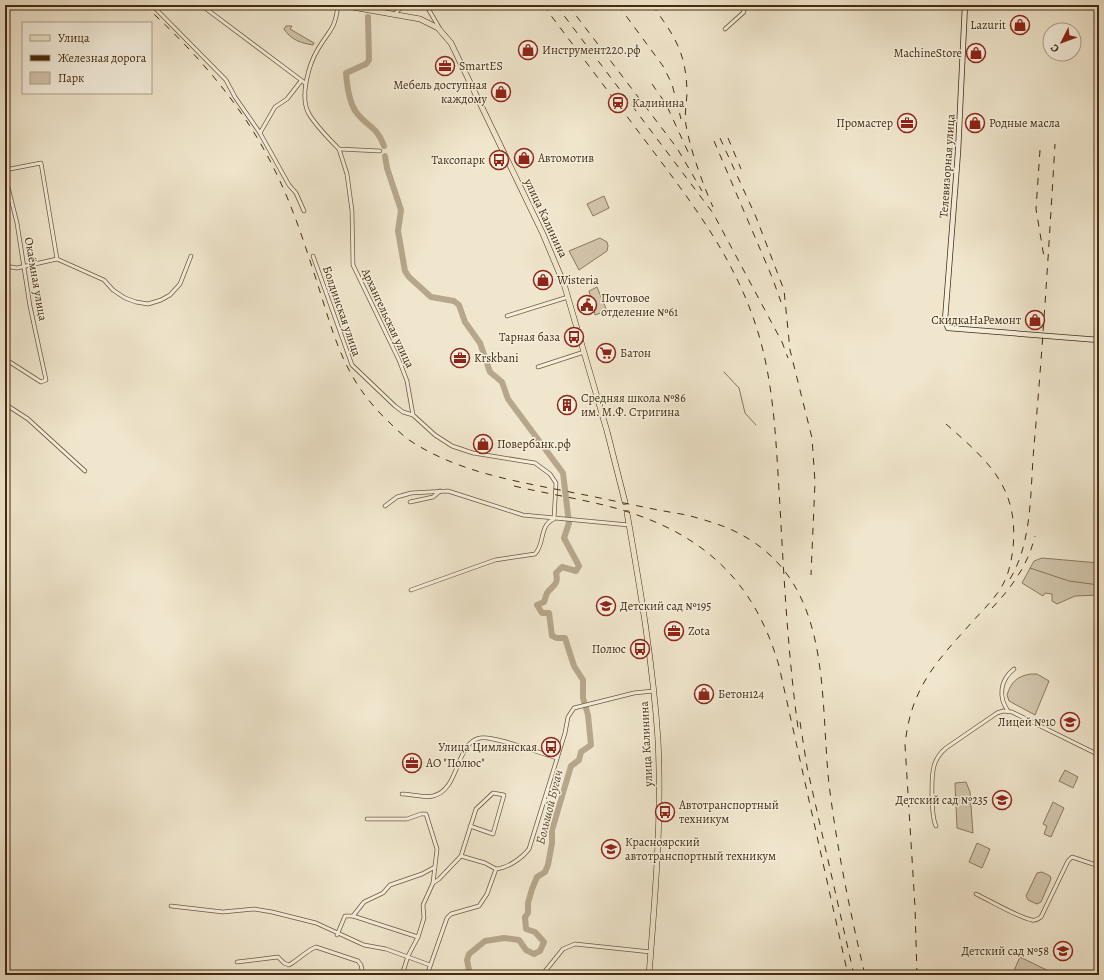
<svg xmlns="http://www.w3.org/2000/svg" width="1104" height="980" viewBox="0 0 1104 980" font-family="Alegreya,serif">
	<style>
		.green { fill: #d3c6ad; stroke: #8c795e }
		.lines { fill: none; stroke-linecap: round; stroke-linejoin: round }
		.stream { stroke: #88765a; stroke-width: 1 }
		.river { stroke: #b6a78c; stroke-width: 6 }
		.street-casing { stroke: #6f5a3e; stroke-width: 4.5 }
		.secondary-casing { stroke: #442c0f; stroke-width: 6 }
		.primary-casing { stroke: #442c0f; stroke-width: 6 }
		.street { stroke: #f5efde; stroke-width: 3 }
		.secondary { stroke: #f5efde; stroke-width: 4.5 }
		.primary { stroke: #f0e6cd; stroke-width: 5 }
		.rail { stroke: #442c0f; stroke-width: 1; stroke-dasharray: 7 7; stroke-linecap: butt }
		.labels { text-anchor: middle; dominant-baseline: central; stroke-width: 3; stroke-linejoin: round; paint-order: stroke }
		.poi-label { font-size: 12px; fill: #442c0f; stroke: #f5efde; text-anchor: start }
		.street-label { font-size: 12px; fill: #442c0f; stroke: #f5efde }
		.water-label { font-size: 13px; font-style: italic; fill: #665134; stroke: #f5efde }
	</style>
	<rect width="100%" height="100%" fill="#f0e6cd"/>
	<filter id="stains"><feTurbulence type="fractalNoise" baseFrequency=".005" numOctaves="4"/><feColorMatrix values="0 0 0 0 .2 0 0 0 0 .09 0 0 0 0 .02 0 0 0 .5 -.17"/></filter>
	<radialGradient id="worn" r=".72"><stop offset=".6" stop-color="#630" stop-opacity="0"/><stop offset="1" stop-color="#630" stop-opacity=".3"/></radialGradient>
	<g class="green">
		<path d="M286 26H292L290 29 314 43 313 45C301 43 291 40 284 29Z"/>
		<path d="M604 196 609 208 593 216 587 204Z"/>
		<path d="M600 238 607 242 608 246 607 251 579 270 569 251Z"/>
		<path d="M597 287 607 311 595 315 589 291Z"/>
		<path d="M1042 558 1099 563V595L1075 596 1057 604 1052 601V594L1045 593 1043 596 1022 583 1034 561Z"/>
		<path d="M1031 674H1037L1049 681 1035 715 1009 701 1007 695C1011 682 1017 676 1031 674Z"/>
		<path d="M1065 770 1078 777 1073 788 1059 781Z"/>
		<path d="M966 782 970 792 973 833 957 828 955 783Z"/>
		<path d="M1053 802 1064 808 1051 837 1044 834 1047 826 1043 824Z"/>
		<path d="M977 843 990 849 982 868 969 862Z"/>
		<path d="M1042 872 1050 876 1051 879 1041 902 1037 904 1028 900 1026 896 1037 873Z"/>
		<path d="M1020 957 1057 975H1012Z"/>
	</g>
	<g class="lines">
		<g class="stream">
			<path d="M724 372 739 388 745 413 756 425"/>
			<path d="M1030 568 1069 581 1099 585"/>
		</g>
		<g class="river">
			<path d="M368 17 369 60 366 64 346 73C347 86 349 102 356 112 367 127 377 126 384 146"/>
			<path d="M385 156 387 168 401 210 398 231 405 271 409 277 431 297 454 301 459 305 465 322 480 343 490 372 502 382 508 399 563 473 569 523 564 538 579 566 576 571 562 567 556 573C559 585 553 585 547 593 546 595 545 599 544 602L537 605 542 613H549L552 636 557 638H565L574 666 583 680V698L588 715 591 745 581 752 579 760 571 766 552 830V843L548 865 545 872 537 877 532 889 528 903V913L525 917 526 929 535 932 544 942 540 951 534 954 526 950 519 940 504 938 485 941 469 954 467 960 470 975"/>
		</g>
		<defs>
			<g id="street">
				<path d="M152 5 226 80 235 97 260 133 289 185 296 193 304 211"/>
				<path d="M201 5 305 83"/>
				<path d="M338 5C335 30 330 29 318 49 309 64 299 97 309 114 317 127 328 138 339 149L380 151"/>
				<path d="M426 5 440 29"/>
				<path d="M395 14 403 5"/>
				<path d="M725 29 744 12 741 5"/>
				<path d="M260 133 275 107 287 99 301 81"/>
				<path d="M339 149 347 174 352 211 353 265 399 360 407 381 413 415 435 435 452 446 473 453 535 463 550 474 556 483 554 519C539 525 545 544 535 554L495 560 411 590"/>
				<path d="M5 170 41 163 57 259"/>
				<path d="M5 175 17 223 30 306 46 380 41 382 5 359"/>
				<path d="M313 256 352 365 395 406 403 412 413 415"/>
				<path d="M5 266 17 268 57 259 104 280 113 290 125 298 136 302 148 304 161 300 170 295 180 284 191 256"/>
				<path d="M507 316 568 297"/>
				<path d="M538 367 584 352"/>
				<path d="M5 404 28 419 85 471"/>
				<path d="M410 502 433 497 440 491"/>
				<path d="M385 506 397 497 411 493 448 491 523 515 629 525"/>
				<path d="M1008 711C998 697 1000 680 1014 669"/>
				<path d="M402 794C411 794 425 798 433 796 460 790 455 743 480 738 493 735 542 754 557 758"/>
				<path d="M367 819H407L421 814H426L437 849 433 883"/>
				<path d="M936 826C931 816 931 777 934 766 936 759 940 753 946 748L997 713 1003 711 1012 712 1099 755"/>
				<path d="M461 856 476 809 493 793 504 795 493 834 470 826"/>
				<path d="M976 894C991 901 1017 917 1032 920 1036 921 1038 919 1041 917L1068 861 1072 857 1099 866"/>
				<path d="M171 906 223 912 254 909 272 912 316 923 364 945 386 949 430 965"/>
				<path d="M353 916 418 937"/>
				<path d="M337 935 345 916H353L364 902 383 893 390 885 422 874 435 867"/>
				<path d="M237 962 278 957 284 963 289 965C298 960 306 951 316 947L358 961 361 965 363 975"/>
				<path d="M402 975 408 956 418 937 424 918 423 905 433 883 439 879 461 856 485 863 496 869"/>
				<path d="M427 975 447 918 451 914 479 906 487 894 496 869C508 868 522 858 529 849L565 733 568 717 574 708 634 693 653 691"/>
				<path d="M542 975 563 949 575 944 651 952"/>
			</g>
			<path id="secondary" d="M965 5 958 152 945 320 948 328 1099 340"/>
			<g id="primary">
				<path d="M341 5 420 19 438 28 451 43 543 234 564 284 607 431 625 502"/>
				<path d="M627 513C640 587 653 664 658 740 662 818 655 897 649 975"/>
			</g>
		</defs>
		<use href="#street" class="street-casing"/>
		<use href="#secondary" class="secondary-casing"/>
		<use href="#primary" class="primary-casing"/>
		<use href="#street" class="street"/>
		<use href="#secondary" class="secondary"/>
		<use href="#primary" class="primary"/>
		<g class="rail">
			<path d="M144 5C198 54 247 110 278 177 293 208 304 242 315 276 334 334 342 378 389 422 397 430 406 439 417 445 465 474 521 482 575 493 612 500 649 509 687 515 701 519 716 523 730 529 834 576 819 690 829 784 837 849 850 912 865 975"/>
			<path d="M543 5C577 50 610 94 644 139 689 199 734 256 757 329 775 386 776 447 780 506 784 580 788 654 798 728"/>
			<path d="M556 5 713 213 782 342 788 358"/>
			<path d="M568 5 677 148 702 191"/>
			<path d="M618 5 663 66 672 84 681 119"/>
			<path d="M652 5C674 35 686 52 687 91 687 103 684 113 686 125 690 149 703 185 713 207"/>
			<path d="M652 84 666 104 689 154"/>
			<path d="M720 138 756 217 784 290 790 350 812 438 815 482 811 575"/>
			<path d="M728 138 741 169"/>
			<path d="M714 141 772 277 781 302"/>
			<path d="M1040 150 1036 209 1044 257"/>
			<path d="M514 486C548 494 582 499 615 508 701 532 754 579 779 666L848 975"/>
			<path d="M1010 579C1033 541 1030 489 1034 446 1043 345 1049 245 1055 144"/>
			<path d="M992 608C1012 587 1028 565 1035 536"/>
			<path d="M800 722 807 767 854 975"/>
			<path d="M917 975 915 907 905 745C910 694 931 667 965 630 976 617 989 605 999 591 1008 578 1011 564 1013 548 1019 487 988 461 946 424"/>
		</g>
	</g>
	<defs>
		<symbol id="shop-ring" viewBox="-11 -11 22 22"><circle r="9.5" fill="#f5efde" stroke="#8f2418" stroke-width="1.5"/><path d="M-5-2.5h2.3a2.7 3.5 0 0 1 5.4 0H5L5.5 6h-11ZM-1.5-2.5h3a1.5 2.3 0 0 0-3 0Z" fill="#8f2418"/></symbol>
		<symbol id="office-ring" viewBox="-11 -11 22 22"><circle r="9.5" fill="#f5efde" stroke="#8f2418" stroke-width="1.5"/><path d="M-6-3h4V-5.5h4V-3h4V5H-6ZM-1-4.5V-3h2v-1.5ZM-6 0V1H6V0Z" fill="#8f2418"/></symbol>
		<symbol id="station-ring" viewBox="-11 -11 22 22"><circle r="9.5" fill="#f5efde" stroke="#8f2418" stroke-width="1.5"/><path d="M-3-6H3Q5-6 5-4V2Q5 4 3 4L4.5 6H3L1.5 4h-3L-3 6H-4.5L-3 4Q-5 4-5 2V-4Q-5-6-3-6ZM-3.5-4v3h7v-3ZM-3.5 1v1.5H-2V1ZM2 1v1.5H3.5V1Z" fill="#8f2418"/></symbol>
		<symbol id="bus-ring" viewBox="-11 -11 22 22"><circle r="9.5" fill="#f5efde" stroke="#8f2418" stroke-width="1.5"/><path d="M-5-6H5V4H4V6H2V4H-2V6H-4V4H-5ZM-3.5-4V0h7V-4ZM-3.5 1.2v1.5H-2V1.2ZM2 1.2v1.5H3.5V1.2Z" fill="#8f2418"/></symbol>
		<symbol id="civic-ring" viewBox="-11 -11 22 22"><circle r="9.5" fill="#f5efde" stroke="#8f2418" stroke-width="1.5"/><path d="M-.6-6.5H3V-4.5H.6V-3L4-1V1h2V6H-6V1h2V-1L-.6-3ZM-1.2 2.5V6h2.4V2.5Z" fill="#8f2418"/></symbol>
		<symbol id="supermarket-ring" viewBox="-11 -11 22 22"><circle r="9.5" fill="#f5efde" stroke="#8f2418" stroke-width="1.5"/><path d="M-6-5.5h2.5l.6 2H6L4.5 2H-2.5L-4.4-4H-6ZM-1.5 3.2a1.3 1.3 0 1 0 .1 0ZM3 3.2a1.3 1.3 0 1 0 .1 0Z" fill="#8f2418"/></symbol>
		<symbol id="building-ring" viewBox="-11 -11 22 22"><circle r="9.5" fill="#f5efde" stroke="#8f2418" stroke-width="1.5"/><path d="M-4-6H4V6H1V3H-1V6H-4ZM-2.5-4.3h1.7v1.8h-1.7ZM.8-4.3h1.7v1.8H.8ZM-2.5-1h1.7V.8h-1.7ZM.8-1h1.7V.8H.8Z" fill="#8f2418"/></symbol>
		<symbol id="school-ring" viewBox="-11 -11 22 22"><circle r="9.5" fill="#f5efde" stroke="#8f2418" stroke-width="1.5"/><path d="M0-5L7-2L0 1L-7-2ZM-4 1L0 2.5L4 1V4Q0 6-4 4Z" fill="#8f2418"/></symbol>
		<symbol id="university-ring" viewBox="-11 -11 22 22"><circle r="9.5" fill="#f5efde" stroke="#8f2418" stroke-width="1.5"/><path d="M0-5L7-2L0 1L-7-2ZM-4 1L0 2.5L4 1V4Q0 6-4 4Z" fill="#8f2418"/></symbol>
	</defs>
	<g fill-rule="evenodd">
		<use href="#shop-ring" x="1009" y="14" width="22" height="22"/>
		<use href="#shop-ring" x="517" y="39" width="22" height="22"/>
		<use href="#shop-ring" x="965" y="42" width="22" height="22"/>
		<use href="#office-ring" x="434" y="55" width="22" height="22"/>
		<use href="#shop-ring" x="490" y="81" width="22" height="22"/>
		<use href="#station-ring" x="607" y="92" width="22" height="22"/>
		<use href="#office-ring" x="896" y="112" width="22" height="22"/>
		<use href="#shop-ring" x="964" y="112" width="22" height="22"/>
		<use href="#shop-ring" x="513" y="147" width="22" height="22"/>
		<use href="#bus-ring" x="488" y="149" width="22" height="22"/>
		<use href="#shop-ring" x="532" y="269" width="22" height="22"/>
		<use href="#civic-ring" x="576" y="294" width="22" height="22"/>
		<use href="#shop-ring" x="1024" y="309" width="22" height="22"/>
		<use href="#bus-ring" x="563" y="326" width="22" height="22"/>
		<use href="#supermarket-ring" x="595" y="342" width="22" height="22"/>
		<use href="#office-ring" x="449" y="347" width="22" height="22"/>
		<use href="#building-ring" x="556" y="394" width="22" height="22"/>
		<use href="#shop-ring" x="472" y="433" width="22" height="22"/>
		<use href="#school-ring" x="595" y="595" width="22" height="22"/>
		<use href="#office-ring" x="663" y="620" width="22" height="22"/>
		<use href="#bus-ring" x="629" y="638" width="22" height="22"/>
		<use href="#shop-ring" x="693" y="683" width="22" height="22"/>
		<use href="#school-ring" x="1059" y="711" width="22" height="22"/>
		<use href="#bus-ring" x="540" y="736" width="22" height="22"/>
		<use href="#office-ring" x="401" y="752" width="22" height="22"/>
		<use href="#school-ring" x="991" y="789" width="22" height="22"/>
		<use href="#bus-ring" x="654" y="801" width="22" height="22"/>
		<use href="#university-ring" x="600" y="838" width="22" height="22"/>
		<use href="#school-ring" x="1052" y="940" width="22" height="22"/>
	</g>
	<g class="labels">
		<g class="poi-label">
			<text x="1006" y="25" text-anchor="end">Lazurit</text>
			<text x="542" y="50">Инструмент220.рф</text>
			<text x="962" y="53" text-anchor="end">MachineStore</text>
			<text x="459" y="66">SmartES</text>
			<text x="487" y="85" text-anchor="end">Мебель доступная<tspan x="487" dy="14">каждому</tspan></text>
			<text x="632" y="103">Калинина</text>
			<text x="893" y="123" text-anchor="end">Промастер</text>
			<text x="989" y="123">Родные масла</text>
			<text x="538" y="158">Автомотив</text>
			<text x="485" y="160" text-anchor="end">Таксопарк</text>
			<text x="557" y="280">Wisteria</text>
			<text x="601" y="298">Почтовое<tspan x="601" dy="14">отделение №61</tspan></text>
			<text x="1021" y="320" text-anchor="end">СкидкаНаРемонт</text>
			<text x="560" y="337" text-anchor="end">Тарная база</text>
			<text x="620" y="353">Батон</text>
			<text x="474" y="358">Krskbani</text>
			<text x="581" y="398">Средняя школа №86<tspan x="581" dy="14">им. М.Ф. Стригина</tspan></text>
			<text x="497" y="444">Повербанк.рф</text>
			<text x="620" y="606">Детский сад №195</text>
			<text x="688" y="631">Zota</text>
			<text x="626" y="649" text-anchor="end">Полюс</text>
			<text x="718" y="694">Бетон124</text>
			<text x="1056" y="722" text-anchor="end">Лицей №10</text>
			<text x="537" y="747" text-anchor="end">Улица Цимлянская</text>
			<text x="426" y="763">АО "Полюс"</text>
			<text x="988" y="800" text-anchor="end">Детский сад №235</text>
			<text x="679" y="805">Автотранспортный<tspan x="679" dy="14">техникум</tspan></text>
			<text x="625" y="842">Красноярский<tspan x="625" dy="14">автотранспортный техникум</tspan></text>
			<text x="1049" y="951" text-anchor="end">Детский сад №58</text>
		</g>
		<g class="street-label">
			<text transform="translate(947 166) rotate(-86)">Телевизорная улица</text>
			<text transform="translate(546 218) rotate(65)">улица Калинина</text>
			<text transform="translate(36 279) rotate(80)">Окаёмная улица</text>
			<text transform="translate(342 311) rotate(71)">Болдинская улица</text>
			<text transform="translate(388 318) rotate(65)">Архангельская улица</text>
			<text transform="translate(646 744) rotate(-93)">улица Калинина</text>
		</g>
		<g class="water-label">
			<text transform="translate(549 807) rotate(-76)">Большой Бугач</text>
		</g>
	</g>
	<rect width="1104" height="980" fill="none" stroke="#f0e6cd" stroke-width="20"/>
	<rect x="6" y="6" width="1092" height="968" fill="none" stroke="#442c0f" stroke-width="2"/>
	<rect x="10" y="10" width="1084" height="960" fill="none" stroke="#442c0f"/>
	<rect x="22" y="22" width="130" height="72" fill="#f5efde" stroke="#aea18b"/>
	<rect x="30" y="35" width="20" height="6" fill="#f0e6cd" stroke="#aea18b"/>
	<text x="58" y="42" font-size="12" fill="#442c0f">Улица</text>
	<rect x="30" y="55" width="20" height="6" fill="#442c0f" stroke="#aea18b"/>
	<text x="58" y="62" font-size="12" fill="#442c0f">Железная дорога</text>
	<rect x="30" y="72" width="20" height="12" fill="#d3c6ad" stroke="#aea18b"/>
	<text x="58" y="82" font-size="12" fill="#442c0f">Парк</text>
	<g transform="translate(1062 42) rotate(228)"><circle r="19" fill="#f5efde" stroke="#aea18b"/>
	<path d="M0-3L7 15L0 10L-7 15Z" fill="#8f2418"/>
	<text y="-6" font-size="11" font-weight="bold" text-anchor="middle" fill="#442c0f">С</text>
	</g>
	<rect width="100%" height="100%" filter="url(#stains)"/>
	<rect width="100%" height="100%" fill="url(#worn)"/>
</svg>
